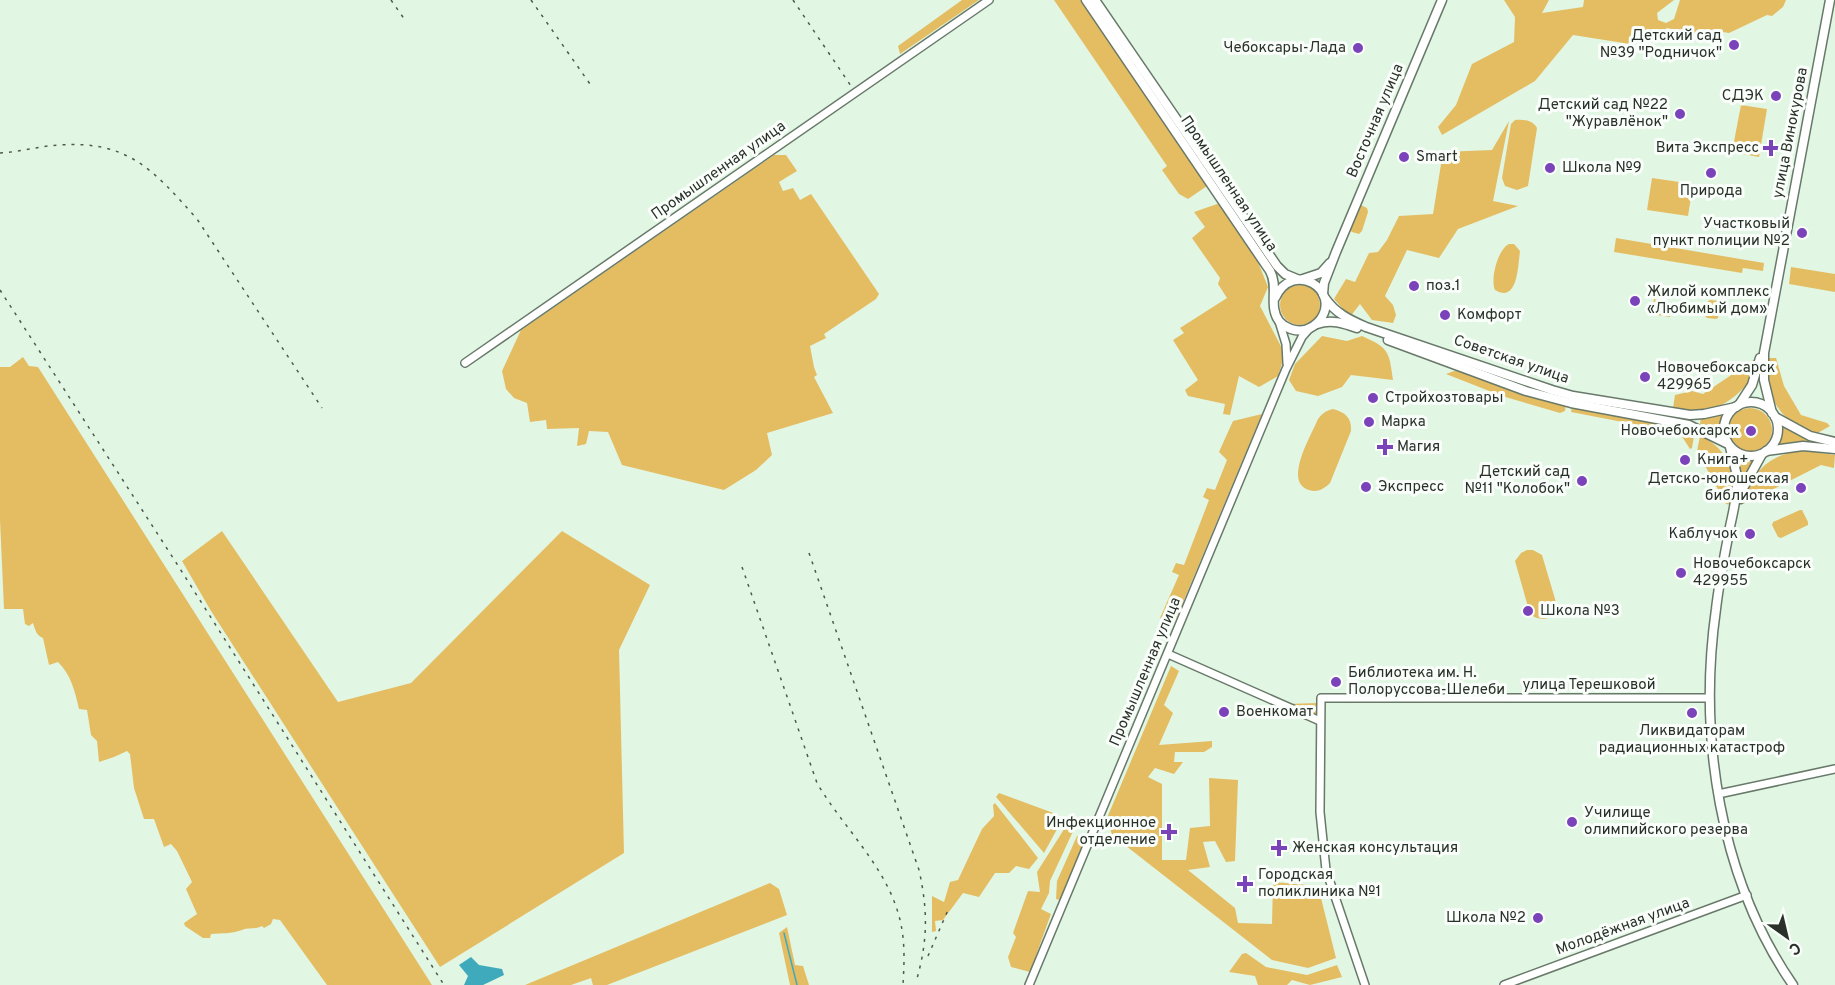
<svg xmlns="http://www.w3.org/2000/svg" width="1835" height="985" viewBox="0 0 1835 985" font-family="Overpass,sans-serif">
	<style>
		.green { fill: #e4bd62 }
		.water { fill: #3eaabb }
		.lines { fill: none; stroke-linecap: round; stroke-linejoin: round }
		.stream { stroke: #3eaabb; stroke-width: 1.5 }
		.minor-casing { stroke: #687969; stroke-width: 10 }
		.major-casing { stroke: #687969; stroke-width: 11 }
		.minor { stroke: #fff; stroke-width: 7 }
		.major { stroke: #fff; stroke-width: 8 }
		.rail { stroke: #505950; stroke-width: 1.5; stroke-dasharray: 3 6; stroke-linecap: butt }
		.poi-dot { fill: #7b43ba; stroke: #fafefa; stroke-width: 2 }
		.labels { text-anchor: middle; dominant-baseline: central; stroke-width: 6; stroke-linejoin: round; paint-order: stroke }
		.poi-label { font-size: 15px; fill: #2a312a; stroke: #fafefa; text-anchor: start }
		.street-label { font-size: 15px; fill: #2a312a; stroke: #fafefa }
	</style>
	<rect width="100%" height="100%" fill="#e2f6e4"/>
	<g class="green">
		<path d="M962 0H979L900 54 898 46Z"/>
		<path d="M1054 0H1081L1207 186 1188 199 1179 194 1162 170 1167 166Z"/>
		<path d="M1504 0H1549L1542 13 1583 7 1584 0H1674L1657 13 1658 20 1666 23 1674 19 1680 0H1786L1783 7 1772 16 1767 15 1729 33 1703 29 1679 41 1675 37 1676 30 1667 28 1655 36 1630 44 1573 35 1535 81 1442 135 1438 127 1456 105 1472 64 1514 42 1515 17Z"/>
		<path d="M1741 105 1767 109 1759 157 1732 152Z"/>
		<path d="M1515 120C1523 119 1533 120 1537 128L1528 186 1517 190 1505 186 1502 178 1511 124Z"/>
		<path d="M1509 121 1493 201 1518 206 1458 229 1439 258 1407 250 1385 296 1393 305 1396 315 1393 323 1372 320 1360 304 1350 317 1334 299 1346 279 1355 282 1369 253 1378 252 1387 240 1399 216 1433 214 1443 152 1492 150Z"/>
		<path d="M774 155H786L797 171 779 182 783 191 793 188 800 200 811 194 879 294 876 299 824 334 826 338 810 346 814 367 817 375 814 377 833 413 767 433 772 455 756 470 724 490 622 465 608 432 589 431 586 444 577 446 579 428 547 429 546 420 530 422 527 403 514 398 506 389 502 371 521 330Z"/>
		<path d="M1652 178 1693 184 1688 216 1647 210Z"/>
		<path d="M1220 203 1258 262 1268 287 1260 306 1285 354 1278 376 1259 387 1239 376 1230 415 1223 414 1225 404 1188 396 1185 390 1198 380 1173 340 1184 333 1180 328 1227 298 1218 284 1220 278 1192 238 1205 227 1194 212Z"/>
		<path d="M1361 205 1367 208 1368 212 1362 231 1359 234 1352 232 1350 230Z"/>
		<path d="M1616 238 1764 263 1763 271 1743 268 1742 273 1614 252Z"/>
		<path d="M1509 244H1514L1520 251C1518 265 1518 304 1495 290 1490 279 1498 249 1509 244Z"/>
		<path d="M1791 267 1835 274V292L1789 284Z"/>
		<circle cx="1300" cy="305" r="20"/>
		<path d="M1654 299 1672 303 1670 317 1651 314Z"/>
		<path d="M1710 300 1719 301 1721 303 1718 318 1716 319 1707 318 1705 316 1708 301Z"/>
		<path d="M1322 336 1347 341 1362 336C1389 348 1389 351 1393 380L1351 375 1342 387 1318 396 1296 391 1289 380 1295 364Z"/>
		<path d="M23 357 29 366 38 367 432 985H327L280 920 273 919 271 924 264 928 262 926C255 930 248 927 242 930 230 934 223 933 211 934L210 938H203L185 926 184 923 197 914 186 889 192 882 177 851 171 844 164 847 154 819H144L134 788 130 754 127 751 114 757 99 762 97 741 91 735 87 710 79 709C75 691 71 675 58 662L49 665 43 638C37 636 35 630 33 623L29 626 25 624 23 609H4L0 520V367H10Z"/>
		<path d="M1758 357C1755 366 1753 377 1747 384 1732 403 1696 424 1673 408L1675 395 1692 391 1703 394Z"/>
		<path d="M1767 358H1776L1784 386 1801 415 1827 423 1830 426 1816 434C1780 424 1763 393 1767 358Z"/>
		<path d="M1454 371H1464L1566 404 1565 411 1560 413 1502 396 1446 374Z"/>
		<path d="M1572 407 1667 424 1666 429 1664 430 1571 412Z"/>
		<circle cx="1750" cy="430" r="22"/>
		<path d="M1333 409C1345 412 1352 418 1351 431L1330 483C1324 489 1317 493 1309 490 1283 482 1311 436 1317 421 1321 414 1325 411 1333 409Z"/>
		<path d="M1723 412 1725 415 1720 428 1721 434 1718 436 1700 424 1701 417Z"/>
		<path d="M1262 414 1176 619 1160 618 1179 575 1172 572 1176 563 1184 565 1209 500 1203 497 1207 488 1215 490 1227 460 1219 452 1233 421Z"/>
		<path d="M1782 424 1835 446 1806 443 1778 446 1780 425Z"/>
		<path d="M1673 425 1695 430 1692 448 1690 449 1681 435 1672 431Z"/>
		<path d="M1700 436C1716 442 1731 459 1733 476 1735 485 1732 496 1731 505L1726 504 1697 451Z"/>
		<path d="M1810 449 1820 450 1821 453 1835 455 1834 468 1821 465 1752 500 1747 497 1744 504 1741 503C1757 466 1769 454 1810 449Z"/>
		<path d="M1740 457 1752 459 1754 463 1746 473 1742 474 1737 459Z"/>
		<path d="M1800 510H1802L1808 522V525L1781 538 1778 537 1772 525 1773 522Z"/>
		<path d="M222 531 338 702 411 683 562 531 650 585 619 650 624 853 440 967 211 611 182 561Z"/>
		<path d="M1527 550H1533L1542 555 1558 609C1551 620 1540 622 1530 614L1515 561 1521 553Z"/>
		<path d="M1171 666 1179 671 1164 705 1173 713 1159 745 1212 741V747L1204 752H1175L1174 762H1183L1174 774 1155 768 1148 777 1162 784V860H1186L1190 828 1210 826 1209 778 1238 780 1235 861 1226 862 1215 841 1203 842 1210 867 1188 870 1235 908 1238 923 1272 924 1273 882 1318 886 1336 958 1308 968 1272 960 1112 835 1107 818Z"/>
		<path d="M1318 703V718L1286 704Z"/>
		<path d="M999 793 1056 814 1061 822 1044 853 996 797Z"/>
		<path d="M995 803 1038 858 1029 869 1016 866 1009 873H995L979 897 963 893 943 920 935 921 936 931 932 932V896L944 902 950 882 958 880 982 829 994 816 993 805Z"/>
		<path d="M1068 823 1075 827 1050 881 1049 893 1041 909 1051 914 1030 972 1011 967 1008 957 1016 937 1013 933 1028 891 1040 892 1037 872Z"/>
		<path d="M1077 836 1083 837 1085 845 1060 900 1056 899 1057 881Z"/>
		<path d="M770 883 779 889 787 915 607 985H593L591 978 571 985H525Z"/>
		<path d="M787 927 795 965 803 966 809 985H790L779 933Z"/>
		<path d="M1246 953 1266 967 1307 975 1337 965 1342 977 1310 985 1292 980 1287 985H1258L1255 976 1229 972 1242 954Z"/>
	</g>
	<path class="water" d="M471 957 479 965 502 969 504 975 483 985H464L468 976 459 965Z"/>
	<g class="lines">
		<path class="stream" d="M784 933 797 985"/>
		<defs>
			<g id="minor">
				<path d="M1279 321 1286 344 1287 363"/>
				<path d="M465 363 989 0"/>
				<path d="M1168 654 1320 721"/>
				<path d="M1723 793 1835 769"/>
				<path d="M1029 985 1286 369 1302 337 1309 329"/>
				<path d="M1365 985 1326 870 1320 812 1321 698H1709"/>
				<path d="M1504 985 1747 895"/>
			</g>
			<g id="major">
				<path d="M1086 0 1270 271C1279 287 1268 306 1279 321 1285 328 1295 332 1305 330 1311 328 1316 325 1320 320 1342 290 1293 259 1275 298"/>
				<path d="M1095 0 1277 266 1285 274 1297 279"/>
				<path d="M1303 279 1321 273 1330 263"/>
				<path d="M1323 294 1324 283 1336 252 1442 0"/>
				<path d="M1325 298C1335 313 1350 320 1366 327L1552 390 1573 396 1690 415 1704 414 1736 407"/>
				<path d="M1317 324C1331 319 1343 323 1357 328"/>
				<path d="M1388 340 1526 391 1571 403 1689 425 1728 444"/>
				<circle cx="1751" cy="429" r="27"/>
				<path d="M1739 405 1752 385 1760 358"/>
				<path d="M1772 413 1764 380V353L1830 0"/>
				<path d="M1775 417 1810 436 1835 442"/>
				<path d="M1730 447C1732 457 1736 468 1737 478 1738 496 1732 515 1729 532 1724 558 1719 583 1716 609 1698 735 1719 878 1793 985"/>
				<path d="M1766 451 1803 446 1835 449"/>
				<path d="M1740 499 1742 490 1762 454"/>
			</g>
		</defs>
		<use href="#minor" class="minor-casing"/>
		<use href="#major" class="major-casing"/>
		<use href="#minor" class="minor"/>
		<use href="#major" class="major"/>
		<g class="rail">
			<path d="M391 0 405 20"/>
			<path d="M531 0 590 84"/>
			<path d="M793 0 851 86"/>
			<path d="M0 153C20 152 39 146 59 145 129 140 154 171 197 219L322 408"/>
			<path d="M0 290 177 564 444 985"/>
			<path d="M809 553 919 870C928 911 928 941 916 982"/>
			<path d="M742 567 817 783C845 831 893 872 902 930 905 948 904 967 903 985"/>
			<path d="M928 956 948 910"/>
		</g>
	</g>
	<g class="poi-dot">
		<circle cx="1734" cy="45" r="6"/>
		<circle cx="1358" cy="48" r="6"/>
		<circle cx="1776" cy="96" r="6"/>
		<circle cx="1680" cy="114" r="6"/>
		<path d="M1768 139h6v6h6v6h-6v6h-6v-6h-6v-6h6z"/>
		<circle cx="1404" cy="157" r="6"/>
		<circle cx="1550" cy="168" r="6"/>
		<circle cx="1711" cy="173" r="6"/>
		<circle cx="1802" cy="233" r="6"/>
		<circle cx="1414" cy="286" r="6"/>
		<circle cx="1635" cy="301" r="6"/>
		<circle cx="1445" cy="315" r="6"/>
		<circle cx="1645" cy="377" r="6"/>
		<circle cx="1373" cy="398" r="6"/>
		<circle cx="1369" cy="422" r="6"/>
		<circle cx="1751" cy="431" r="6"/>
		<path d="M1382 438h6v6h6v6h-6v6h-6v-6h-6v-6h6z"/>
		<circle cx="1685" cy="460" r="6"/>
		<circle cx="1582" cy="481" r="6"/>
		<circle cx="1366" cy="487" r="6"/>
		<circle cx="1801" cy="488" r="6"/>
		<circle cx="1750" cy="534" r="6"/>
		<circle cx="1681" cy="573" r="6"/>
		<circle cx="1528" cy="611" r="6"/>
		<circle cx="1336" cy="682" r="6"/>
		<circle cx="1224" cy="712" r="6"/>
		<circle cx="1692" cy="713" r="6"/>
		<circle cx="1572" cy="822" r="6"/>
		<path d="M1166 823h6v6h6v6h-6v6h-6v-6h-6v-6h6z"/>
		<path d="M1276 839h6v6h6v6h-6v6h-6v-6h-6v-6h6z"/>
		<path d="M1242 875h6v6h6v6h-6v6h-6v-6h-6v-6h6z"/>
		<circle cx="1538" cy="918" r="6"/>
	</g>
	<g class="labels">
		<g class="poi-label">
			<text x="1722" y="36" text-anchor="end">Детский сад<tspan x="1722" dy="17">№39 "Родничок"</tspan></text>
			<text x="1346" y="48" text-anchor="end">Чебоксары-Лада</text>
			<text x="1764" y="96" text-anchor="end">СДЭК</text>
			<text x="1668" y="105" text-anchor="end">Детский сад №22<tspan x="1668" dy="17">"Журавлёнок"</tspan></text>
			<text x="1759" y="148" text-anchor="end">Вита Экспресс</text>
			<text x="1416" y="157">Smart</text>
			<text x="1562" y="168">Школа №9</text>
			<text x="1711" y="191" text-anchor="middle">Природа</text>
			<text x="1790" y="224" text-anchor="end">Участковый<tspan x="1790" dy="17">пункт полиции №2</tspan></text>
			<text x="1426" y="286">поз.1</text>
			<text x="1647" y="292">Жилой комплекс<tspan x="1647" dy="17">«Любимый дом»</tspan></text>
			<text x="1457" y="315">Комфорт</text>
			<text x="1657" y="368">Новочебоксарск<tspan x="1657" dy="17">429965</tspan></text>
			<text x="1385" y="398">Стройхозтовары</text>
			<text x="1381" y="422">Марка</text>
			<text x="1739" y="431" text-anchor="end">Новочебоксарск</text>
			<text x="1397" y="447">Магия</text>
			<text x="1697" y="460">Книга+</text>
			<text x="1570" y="472" text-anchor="end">Детский сад<tspan x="1570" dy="17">№11 "Колобок"</tspan></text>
			<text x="1789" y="479" text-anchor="end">Детско-юношеская<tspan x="1789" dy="17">библиотека</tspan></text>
			<text x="1378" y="487">Экспресс</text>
			<text x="1738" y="534" text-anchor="end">Каблучок</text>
			<text x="1693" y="564">Новочебоксарск<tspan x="1693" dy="17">429955</tspan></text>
			<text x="1540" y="611">Школа №3</text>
			<text x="1348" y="673">Библиотека им. Н.<tspan x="1348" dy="17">Полоруссова-Шелеби</tspan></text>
			<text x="1236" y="712">Военкомат</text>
			<text x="1692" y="731" text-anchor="middle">Ликвидаторам<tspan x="1692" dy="17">радиационных катастроф</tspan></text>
			<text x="1584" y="813">Училище<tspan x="1584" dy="17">олимпийского резерва</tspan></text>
			<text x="1156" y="823" text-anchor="end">Инфекционное<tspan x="1156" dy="17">отделение</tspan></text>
			<text x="1292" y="848">Женская консультация</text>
			<text x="1258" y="875">Городская<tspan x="1258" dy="17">поликлиника №1</tspan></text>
			<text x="1526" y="918" text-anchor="end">Школа №2</text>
		</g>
		<g class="street-label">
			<text transform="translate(1376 121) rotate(-67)">Восточная улица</text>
			<text transform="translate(1791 133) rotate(-79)">улица Винокурова</text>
			<text transform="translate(719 171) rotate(-35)">Промышленная улица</text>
			<text transform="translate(1228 184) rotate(56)">Промышленная улица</text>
			<text transform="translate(1511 360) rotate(19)">Советская улица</text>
			<text transform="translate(1146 672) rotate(-67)">Промышленная улица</text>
			<text x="1589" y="685">улица Терешковой</text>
			<text transform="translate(1623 927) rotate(-20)">Молодёжная улица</text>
		</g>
	</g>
	<g transform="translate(1787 937) rotate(146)" stroke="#fafefa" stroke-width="4.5" paint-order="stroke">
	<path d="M0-4.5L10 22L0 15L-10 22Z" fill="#2a312a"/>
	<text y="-9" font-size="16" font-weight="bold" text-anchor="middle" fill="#2a312a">С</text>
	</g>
</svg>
